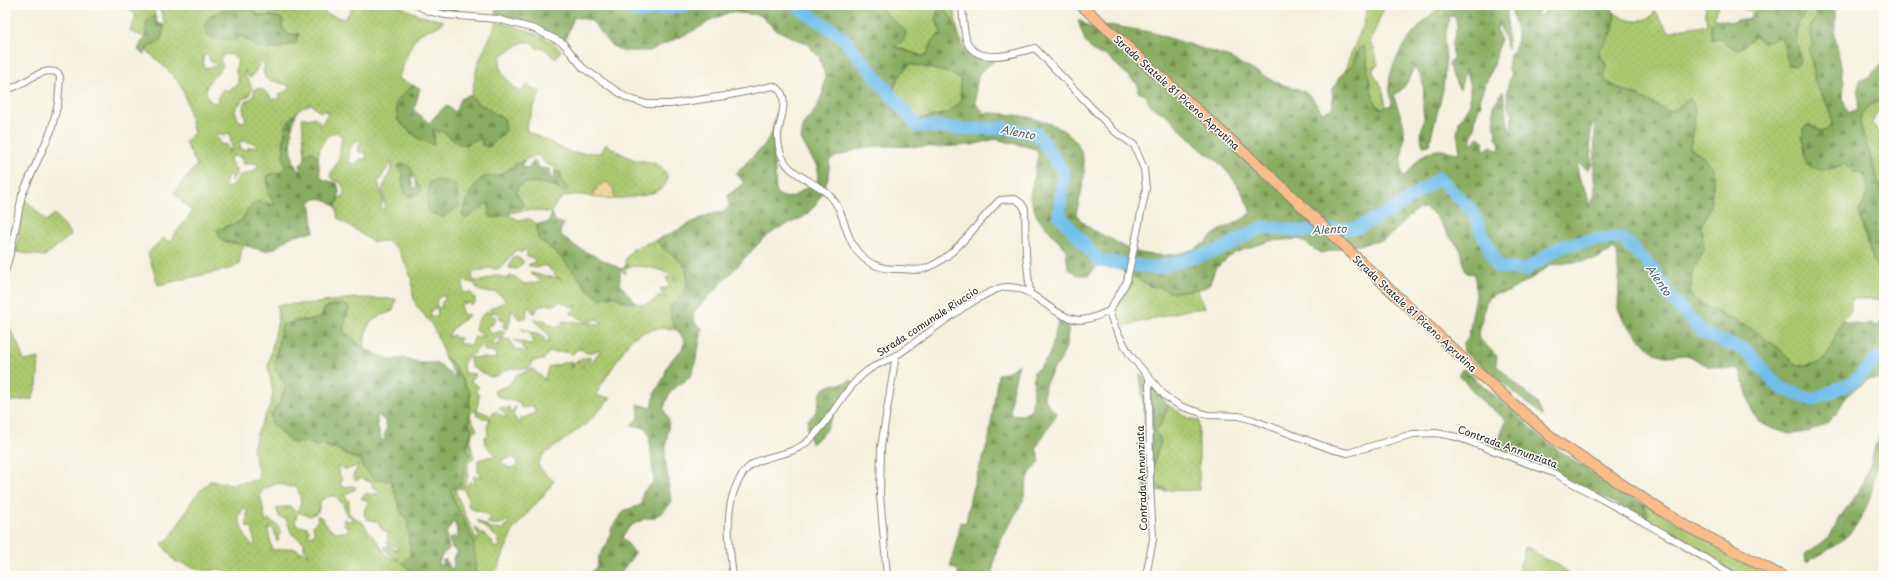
<svg xmlns="http://www.w3.org/2000/svg" width="1889" height="581" viewBox="0 0 1889 581" font-family="'Playpen Sans',sans-serif">
	<style>
		.grass { fill: url(#grass-dots); stroke: #647245; fill-rule: evenodd }
		.forest { fill: url(#forest-firs); stroke: #52643e; fill-rule: evenodd }
		.sand { fill: url(#sand-dots); stroke: #857b5d }
		.lines { fill: none; stroke-linecap: round; stroke-linejoin: round }
		.river { stroke: #71bdeb; stroke-width: 13 }
		.minor-casing { stroke: #88867c; stroke-width: 8 }
		.trunk-casing { stroke: #88867c; stroke-width: 12 }
		.minor { stroke: #fff; stroke-width: 6 }
		.trunk { stroke: #f9bc8a; stroke-width: 10 }
		.labels { text-anchor: middle; dominant-baseline: central; stroke-width: 3; stroke-linejoin: round; paint-order: stroke }
		.street-label { font-size: 10px; fill: #1c1c1c; stroke: #fdfcf7 }
		.water-label { font-size: 11px; font-style: italic; fill: #3e5c6f; stroke: #fdfcf7 }
	</style>
	<defs>
		<pattern id="grass-dots" width="8" height="8" patternUnits="userSpaceOnUse"><rect width="8" height="8" fill="#abc86e"/><path d="M2 2h.1M6 6h.1" fill="none" stroke="#93ab5f" stroke-width="1.8" stroke-linecap="round"/></pattern>
		<pattern id="forest-firs" width="22" height="20" patternUnits="userSpaceOnUse"><rect width="22" height="20" fill="#88ac61"/><path d="M5 1l3.5 6h-7zM16 11l3.5 6h-7z" fill="#6e8b4f"/></pattern>
		<pattern id="sand-dots" width="8" height="8" patternUnits="userSpaceOnUse"><rect width="8" height="8" fill="#eeda9e"/><path d="M2 2h.1M6 6h.1" fill="none" stroke="#ccba88" stroke-width="1.8" stroke-linecap="round"/></pattern>
	</defs>
	<rect width="100%" height="100%" fill="#fdfcf7"/>
	<filter id="ink" filterUnits="userSpaceOnUse"><feTurbulence type="fractalNoise" baseFrequency=".025" numOctaves="2"/><feDisplacementMap in="SourceGraphic" scale="8" xChannelSelector="R" yChannelSelector="G"/><feConvolveMatrix kernelMatrix="1 2 1 2 8 2 1 2 1" color-interpolation-filters="sRGB"/></filter>
	<filter id="wash" filterUnits="userSpaceOnUse"><feTurbulence type="fractalNoise" baseFrequency=".012" numOctaves="4" result="noise"/><feDisplacementMap in="SourceGraphic" scale="16" xChannelSelector="R" yChannelSelector="G"/><feGaussianBlur stdDeviation="0.9" result="paint"/><feColorMatrix in="noise" values="0 0 0 0 0 0 0 0 0 0 0 0 0 0 0 0 0 1.4 0 .05"/><feComposite in="paint" operator="in"/></filter>
	<g filter="url(#wash)">
		<rect width="100%" height="100%" fill="#f5f0dd"/>
		<g class="grass">
			<path d="M125 5H158L154 11 157 23 163 25 165 23 160 9 164 5H225V9L212 14 205 24 206 33 213 39H226L233 41 238 34 256 47 281 48 289 45 299 34 288 35 282 27 278 17 259 15 246 5H254L260 9 280 12 283 5H316L327 14 345 19 354 5H397L421 16 444 21C436 30 428 28 420 34 410 41 403 68 398 79L415 86 409 88 396 102 398 121 412 134 433 145 435 136 433 128 439 132 442 131 459 144 476 139H482V145L489 147 495 142 506 130 494 115 485 106 478 104 471 97 478 63 497 22C523 29 541 32 561 50L555 59 545 49 537 48 530 42H523L502 55 500 61 501 71 514 88 521 92 527 85 540 92 526 127 527 131 572 153H601L606 144C615 150 625 157 636 160 642 161 649 161 654 163 659 165 666 171 667 176 669 198 628 196 615 199L613 194 597 187 591 197C575 192 556 194 552 213 538 211 524 208 511 213L509 215 518 220 530 219 537 224 538 239 552 248 563 258 588 290 606 296 613 295 627 303 635 302 643 305 652 302 660 295 665 298 660 289 670 287 666 277 677 280C664 269 641 263 625 268L626 274 618 268 623 269 625 266 629 265H626L625 260 633 249 656 240C663 251 677 255 684 265 689 274 688 287 682 295 680 297 677 299 676 302 673 309 672 323 675 330 662 325 641 331 630 340L598 390 597 396 611 398 587 423 542 456 538 465 545 474 554 481 543 496 513 530 498 568 491 576H476L474 542 455 502 451 489 464 474 465 461 470 456 467 447 472 429 469 423 470 393 453 363 444 356 441 344 432 325 416 305 413 295 412 280 405 263 397 248 386 241 373 242 338 218 336 207 339 197 342 198C347 189 342 181 333 180L330 176C332 170 335 166 338 161 340 155 340 144 342 137L337 132C325 134 320 145 318 157L313 152H309L305 156 302 117 308 119 315 117 319 121 320 127 329 111H318L312 104C283 111 280 142 286 167L281 172 268 175 267 182 276 206 258 201C255 204 250 206 248 210 239 222 243 224 225 226L220 239 225 242 245 245 242 249 239 264 233 268 158 285 148 253 163 238 169 242 192 212 174 193 197 165 185 142 194 133C190 121 189 108 185 96 180 78 160 63 147 51L150 46 160 42 163 32 146 31V38L130 31 136 16ZM224 54 232 55 238 61C235 68 235 71 238 78V84L227 91 224 88 217 98 219 101 216 103 211 102C198 86 214 78 223 66L220 60ZM204 55H209L210 61 218 65V66L204 68 203 60ZM261 62 265 66 263 70 266 79 288 85 289 89 279 95 281 98 273 100C268 94 263 86 254 89V96L244 103 243 108 246 121 242 122 238 120 235 110 244 98 248 97 252 89 249 81 244 76 245 70 247 76 251 78ZM229 132 232 148 234 150 229 149V153L226 144 221 145 219 139 215 138 218 133 226 136ZM358 140 361 141 358 150 360 153 365 152 367 159H360L355 164 348 162 351 146ZM245 141 254 143 258 147H248L249 150 239 149 241 147 238 142ZM538 155 546 164 555 167V172H560L564 192C552 184 534 179 519 185L516 193 524 205 521 207 485 203 463 208 472 192 485 177C504 178 505 170 520 162 525 159 533 157 538 155ZM232 156 241 157 243 164 259 163 255 171 238 176C236 184 230 189 223 187L226 183 227 175H231V182L237 172 230 160ZM392 161C393 169 387 178 384 185 381 191 385 202 385 208L383 209 381 207 383 198 378 182ZM411 168 416 182 420 186 410 197 405 194 402 180 403 174ZM456 185 459 206 450 211 427 204 429 198ZM519 249 520 253 525 250 527 252V257L534 258 535 262 528 265 536 268 547 265 550 270 552 271 556 277 562 279 530 273 543 282 524 284 515 277 511 276 506 279C491 269 487 286 473 280L472 273 488 268 497 269 501 268 514 252ZM466 281 475 284 478 290 485 292H496L506 300 502 303 490 309 491 312 498 313 501 321 506 320 503 325 504 328 508 329 512 310 515 311V314L519 319 527 317 526 312 529 306 534 314 539 306 548 304 552 306 560 301 571 307 578 305 570 314H575C581 322 588 323 597 319L603 324 562 321 563 325 555 327 544 320 533 319C540 327 549 330 549 342L545 343 544 337 521 329 530 332 534 343 529 344 514 340 520 343 527 352 514 349 510 340 501 338 500 344 492 345 491 342 502 336 505 332 504 330 492 334 487 328 489 325H492L496 318 488 311C482 314 475 323 475 330L484 336 475 337 471 345 460 344 459 341 461 339 459 337 455 339 454 335 448 337 452 329 469 315 462 314 461 304 468 303 472 305 475 303V297L470 292 465 293 463 290V284ZM441 296H445V299L441 304 443 307 437 308 438 315 430 317 431 310 437 307 436 301ZM487 343 483 348 485 351 495 352 496 359 469 357 472 367 491 377 499 375 503 371 513 368 529 369 531 367 532 361 543 360 549 352H568L571 355 578 349 583 350 586 353 601 350 596 356 592 364 588 362 591 359 590 357 581 359 584 368 581 366 579 360 573 363 572 369 570 367 571 361 549 367 545 377 546 381 533 369 516 375 509 385 494 391 496 395C503 399 511 402 519 401L520 406 524 408 532 406 535 409V413L524 418H519L521 423H518L513 415 516 406 511 413 509 407 506 409 501 406 499 408 508 417 502 416 497 411 493 413 492 416 477 410 479 395 475 390 479 387 470 381 476 374 464 373 463 364 469 355C476 354 479 345 487 343ZM474 409 479 417 490 419 487 426 488 434 485 437V444L496 456H492L478 460V473L483 477 474 476 473 477 476 485 470 481 467 486H464L468 476V464L474 457C471 448 467 435 477 430L470 416ZM512 457 517 460V466L510 468 503 464 501 460ZM463 488 468 497V505L471 509 480 511 491 518 487 522C494 526 501 525 508 520L509 524 504 526 503 530 492 529 488 526 476 520 498 538 500 547H493L492 541 474 527 479 536 477 541 456 493 455 489Z"/>
			<path d="M876 5H954C956 26 958 42 973 57L962 50 956 36 953 21 939 6 936 18 941 33 933 40 927 54 923 56 893 46 885 11Z"/>
			<path d="M1368 5H1385L1370 43 1374 49 1378 65 1373 68C1373 75 1375 75 1378 80 1383 87 1384 97 1386 106L1383 109 1377 107 1369 88 1367 58 1358 49 1353 64 1345 72 1348 61 1363 26Z"/>
			<path d="M1705 5H1719L1713 18 1715 19 1712 21 1711 33 1713 39 1721 38 1733 48H1742L1752 38 1756 37 1762 42 1780 37 1784 41 1787 60 1800 58 1796 43 1797 22 1804 18 1803 10 1796 12 1780 10 1775 12 1759 10 1754 13 1752 17 1750 11 1745 9 1742 5H1784L1787 8 1797 7 1799 5H1816V18C1808 26 1808 34 1813 44L1809 50 1814 71V80L1830 110 1832 125 1827 130 1820 132 1816 127 1802 136 1804 142V156L1829 170 1844 164 1853 171C1867 170 1870 185 1866 197 1865 202 1861 207 1859 212L1867 243 1878 271 1883 278V314L1879 299H1851V312L1842 321 1828 354 1819 363 1804 366 1795 364 1782 351 1757 332 1701 304 1690 295 1692 273 1704 249 1701 226C1712 209 1714 186 1713 166L1699 154 1690 149C1691 132 1700 112 1690 99 1684 103 1676 111 1668 111 1659 111 1649 100 1641 97 1626 91 1619 89 1604 80L1606 64 1598 51C1610 38 1616 30 1614 12 1626 22 1637 23 1651 17L1655 11 1669 32 1683 28 1707 25Z"/>
			<path d="M911 64 950 73 960 79 961 102 948 113 921 119 909 120 898 116C896 113 893 108 893 104 890 89 900 72 911 64Z"/>
			<path d="M1880 100C1881 110 1874 114 1873 124L1880 134 1884 137V193L1878 181 1860 124V115L1871 105Z"/>
			<path d="M24 198 46 221 55 214 71 235 45 256 16 252Z"/>
			<path d="M517 257 524 262 517 269 509 268 513 258Z"/>
			<path d="M1130 274 1150 286 1161 287 1169 292 1197 289 1205 308 1187 310 1120 327 1114 317 1113 312 1126 290Z"/>
			<path d="M354 298 396 299 393 311C372 318 363 325 365 349L342 331 349 307 315 320H298L282 325 276 355V370L286 386 279 404 274 408 279 431 294 443 308 442 316 446 323 444 330 448 337 449 354 459 360 458 361 463 385 481 391 480 400 509 408 523 410 556 406 560 407 569 421 573 423 576H229L226 571 219 569 206 571 175 561 162 544 170 538 195 496 210 481 233 484 257 480 259 474 253 450 257 433 269 408 273 393 268 366 278 321 277 305 317 303ZM359 465 352 477 356 481 361 478 372 483 373 487 380 491 379 493 371 495 367 493 361 498 368 502C365 509 362 513 367 519L378 522 382 530 388 532V545L397 546V550L386 546 385 549 390 555 399 561 390 558 385 554 379 543 368 531 364 524 348 513 349 501 344 495 356 489 354 486 341 487 340 484 342 481 337 467 340 466 346 470ZM279 483 290 487 295 486 298 489 301 502 297 512 310 516 318 512 321 500 330 496H335L343 504 346 514 354 520 347 521 344 518V525L348 526V531C336 535 327 529 322 518L319 516H317L318 520 313 526 315 534 309 536 308 532 310 530 307 527 297 526 295 522 297 514 291 507H281L277 509 279 517 286 519 292 534 304 542V548L310 556 304 552H300C292 544 282 551 272 550L268 529 272 528 274 530 277 542 279 540 278 537 281 533C276 520 277 527 269 519L266 523 260 494 264 489ZM247 507V527L252 528 255 544 253 546 246 538 238 517 243 509Z"/>
			<path d="M5 320 17 342 24 361 39 358 37 385 32 399 5 402Z"/>
			<path d="M1168 405 1188 418 1199 420V490C1175 490 1149 497 1154 461 1155 452 1160 448 1160 437L1156 433 1155 429 1162 422Z"/>
			<path d="M1643 503 1765 574 1764 576H1740L1645 519 1648 514Z"/>
			<path d="M1525 547 1532 549 1542 558 1554 562 1573 576H1515L1520 566Z"/>
		</g>
		<g class="forest">
			<path d="M225 5H246L259 15 278 17 283 20 282 27 288 35 299 34 295 44 267 50 256 47 240 35V37L233 41 226 39H213L206 33 205 24 212 14 225 9Z"/>
			<path d="M424 5H457V13L441 11Z"/>
			<path d="M497 5H631L633 6 647 5H876L906 31 904 40 894 47 923 56 927 54 933 40 941 33 936 18 938 6C944 10 951 15 953 22 959 36 957 49 972 56 978 60 987 60 994 61L979 73 976 87V104L985 113C1017 113 1077 120 1083 159 1087 178 1080 197 1076 214 1086 228 1097 233 1113 240 1117 242 1121 246 1126 248 1148 258 1179 258 1200 246 1207 243 1210 236 1216 233 1228 225 1240 222 1251 213 1244 193 1233 177 1218 162 1214 157 1208 155 1203 151 1191 141 1179 128 1168 116 1161 110 1147 109 1147 96L1138 92V85L1106 55 1097 54 1093 51 1086 43 1078 21H1081L1091 28 1109 25 1150 32 1226 56 1278 83 1303 91 1312 98 1322 112 1331 109 1333 105 1332 91 1340 76 1353 64 1358 49 1364 46C1370 68 1367 86 1377 107L1383 109 1386 106H1389L1392 103C1390 94 1388 85 1390 76 1395 52 1423 18 1443 5H1540L1537 18 1545 11 1547 5H1611C1619 25 1612 37 1598 51L1606 64 1604 80 1617 88 1631 94 1641 97 1667 111 1674 110 1690 98C1700 113 1691 132 1690 148L1699 154 1713 166C1714 186 1712 209 1701 226L1704 249 1692 273 1690 295 1701 304 1757 332 1782 351 1795 364 1804 366 1819 363 1828 354 1842 321 1863 325 1870 323 1877 326 1881 323 1884 309V383L1882 380 1869 379 1846 396 1837 413 1825 425 1809 432 1790 434 1773 429 1759 422 1752 412 1740 369H1726L1708 366 1687 355 1665 356 1655 353 1644 343 1624 321 1618 309 1619 283 1617 252 1612 249 1597 259 1551 265 1537 275 1508 292 1494 294 1486 302 1478 337 1497 356 1496 365 1537 403 1543 416 1464 352 1463 343 1468 339 1476 295 1475 274 1467 273C1462 265 1464 257 1460 249 1458 245 1454 243 1452 240 1442 227 1440 217 1425 208L1416 210 1395 231 1383 240 1320 253 1300 239 1270 241 1234 253 1215 269 1210 283 1204 288 1178 292H1169L1161 287 1150 286 1138 278 1111 266H1097L1089 275H1078L1068 269 1066 250 1037 217 1030 197 1037 161 1038 154 1036 149 996 139 972 145 938 147 881 146 862 148 830 159 828 178 820 197 814 207 804 217 777 229 763 239 693 313 695 323 702 328C702 332 695 367 693 371 692 375 689 378 686 381 673 385 667 396 664 409L669 420 665 457 671 503 664 511 653 518 644 519 630 526 622 537 635 553 618 576H588L597 566 598 558 608 542 612 527 617 520 625 510 641 505 643 492 654 481 649 436 646 428 631 425 639 417 638 404 652 408 655 393 664 377 667 367 673 358 682 349 685 341C675 326 670 326 670 306 683 297 693 280 684 265 678 256 663 251 656 240 672 234 686 225 701 218 708 214 717 213 725 211L729 206 728 195 744 183 736 173 765 144 772 132 776 114 779 111 774 155 776 193C796 207 799 184 817 185L818 168 801 140 803 124 816 109 823 92 825 76 819 57 806 43 776 30 760 15 730 12 711 20 699 28 649 51H622L611 45 591 20 574 17 565 42C543 28 521 18 495 14ZM1507 7 1511 9 1517 30V41L1514 50 1510 54 1508 68 1511 74 1507 90 1508 108 1516 118 1512 116 1511 133C1506 121 1505 105 1503 91L1493 106 1496 137 1500 144 1499 151 1491 146 1484 151 1483 140 1479 137 1471 144C1470 137 1473 135 1474 129 1476 118 1475 115 1481 105L1480 97 1496 58 1500 39 1497 29 1498 21 1508 49ZM1450 16 1455 17 1457 26 1452 45 1453 58 1449 64 1451 74 1460 90 1465 69 1470 87V103L1459 122 1457 133 1460 153C1454 153 1447 150 1441 150 1425 149 1414 163 1406 176L1403 177C1399 162 1405 146 1404 130 1404 117 1396 108 1394 95 1405 89 1410 79 1413 68 1427 77 1423 94 1423 109 1423 112 1424 115 1424 119 1422 130 1419 134 1423 146L1429 145 1443 90 1446 58 1444 42ZM911 64 950 73 960 79 961 102 948 113 921 119 909 120 898 116C896 113 893 108 893 104 890 89 900 72 911 64ZM1596 121C1594 137 1595 153 1594 169 1593 181 1599 196 1589 205 1588 201 1588 194 1586 190 1581 181 1576 174 1578 163L1588 170 1592 165C1592 150 1586 134 1596 121Z"/>
			<path d="M1816 5H1835V35L1844 82 1843 99 1848 113 1858 109 1859 84 1861 80C1871 78 1875 68 1884 63V98C1872 103 1860 110 1860 123L1878 181 1884 193V282L1883 278 1873 260 1859 211C1861 207 1865 202 1866 197 1870 185 1867 170 1853 172L1844 164C1830 169 1821 172 1807 165L1804 156 1803 129 1809 124 1820 132 1827 130 1832 124 1830 110 1814 80V71L1809 50 1813 44C1808 34 1808 26 1816 18Z"/>
			<path d="M1759 10 1775 12 1780 10 1796 12 1803 10 1804 18 1797 22C1792 39 1802 52 1799 63L1795 66 1789 65C1785 56 1786 45 1780 37L1762 42 1756 37C1749 39 1745 47 1737 50L1724 42 1721 38 1712 39 1711 27 1712 21 1715 19 1732 22 1737 20H1748L1754 13Z"/>
			<path d="M155 16 156 23 164 26 160 42 150 46 144 54 138 50 142 41 146 38V23L150 17Z"/>
			<path d="M415 86 420 88 414 110 429 123 446 105 455 112 461 99 468 95 474 98 478 104C488 107 493 114 504 118L506 130 495 142 489 147 482 145V139C475 138 473 142 467 144 458 147 450 136 442 131L439 132 433 129 434 145 419 139 398 121 396 102 409 88Z"/>
			<path d="M298 111C289 124 288 163 301 174L300 165 304 161 305 156 309 152H313L318 157 320 175 324 180 337 183C341 192 338 199 336 207 326 199 322 196 310 201L314 232 295 235 287 239 274 249 264 251 236 243 225 242 220 239 217 230 242 221 248 208 258 201 275 205 268 193V175L281 172 286 167 283 157 286 125Z"/>
			<path d="M525 160 522 164V167L529 168 531 163 535 160 539 168 550 169V180L554 176 555 172H560L561 179 568 189 564 192C552 184 533 179 519 185L516 193 524 205 521 207H513L508 214 494 218 489 215V205L485 203 482 208 466 218 462 216C463 207 475 179 485 177 493 175 495 177 503 173 511 170 517 163 525 160Z"/>
			<path d="M402 164H406L411 168 414 175 411 179 414 188H417L416 182 420 186V192L410 197 405 194 402 180 403 174 400 171 398 166Z"/>
			<path d="M437 180 448 181 456 185 459 206 444 217C430 214 426 213 428 198 429 193 429 188 430 182Z"/>
			<path d="M552 213 555 221 564 224 560 231C560 244 610 261 620 269V284L635 302C619 304 615 290 600 300 576 279 567 258 538 239L537 224 548 223Z"/>
			<path d="M341 304 349 307 343 331 365 349 379 355 391 360 405 358 421 363H437L457 379 444 356 453 363 470 393 469 423 472 429 467 447 470 456C463 463 464 476 461 485L451 489 455 502 474 542 476 576H423C416 568 410 573 403 563L410 556 408 523 400 509 391 480H375L362 467 360 458C351 458 347 454 339 450 334 448 329 447 323 444L316 446 308 442 294 443 286 438 272 423 271 415 279 404 286 386 276 370 275 363 282 325C295 319 308 323 321 317L324 309 332 305ZM378 415 385 421 387 427 384 436 386 441 381 439C379 430 375 423 378 415ZM453 522H455L459 540 455 536 449 539 452 548 458 552 453 558 454 565 451 570 446 560H443V565H438L442 555 449 549 446 533Z"/>
			<path d="M1059 320 1069 322 1067 344 1060 362 1054 368 1045 385 1044 396 1049 407 1057 413 1036 448 1040 461C1037 467 1031 470 1029 476 1025 483 1026 492 1023 500 1010 528 993 542 993 576H958V570L950 567 961 522 966 523 971 493 989 439 998 374 1006 373 1019 364 1012 392 1010 414 1023 415 1032 408 1034 371C1055 358 1051 341 1059 320Z"/>
			<path d="M1464 369 1521 418 1540 437 1577 463 1642 503 1648 514 1645 519 1551 471 1495 449 1506 420 1481 400 1459 375 1460 371Z"/>
			<path d="M1140 373 1168 405 1160 426 1155 429 1156 433C1156 434 1160 437 1160 438 1163 444 1156 452 1155 459 1151 471 1155 486 1167 491L1145 490V423Z"/>
			<path d="M851 380 854 383 850 386 851 392 839 404 824 433 811 444 807 427 808 420C810 418 815 414 816 411 820 403 817 394 825 388 834 382 843 386 851 380Z"/>
			<path d="M1884 423C1884 431 1886 442 1884 450 1883 455 1878 459 1877 464 1869 517 1856 538 1806 562L1805 554 1829 538 1839 518 1858 493 1870 465 1875 446Z"/>
		</g>
		<path class="sand" d="M605 182C616 186 612 190 615 199L591 197 597 187Z"/>
		<g class="lines">
			<g class="river">
				<path d="M625 5 638 12 686 5"/>
				<path d="M795 5 841 36 917 126 968 129 1003 128 1038 134 1064 173 1059 215 1099 261 1157 268 1222 249 1262 227 1302 231 1357 228 1394 209 1439 178 1471 210 1498 267 1525 270 1561 246 1598 239 1622 238 1653 269 1670 297 1703 333 1747 351 1779 387 1812 400 1853 382 1877 358 1884 360"/>
			</g>
		</g>
	</g>
	<g filter="url(#ink)">
		<g class="lines">
			<defs>
				<g id="minor">
					<path d="M417 5 428 11 446 15 497 19 535 29 563 43 583 68 627 98 647 104H670L725 96 773 86C792 92 780 120 778 133 778 139 778 145 780 151 787 177 815 179 831 197 845 212 844 235 857 251 868 265 882 270 900 269 907 269 917 271 924 269 956 258 976 223 1000 200L1015 199 1021 203 1025 209 1026 254 1030 293"/>
					<path d="M5 90C23 88 39 65 58 73L60 77 58 103 51 131 22 195 11 250 5 272"/>
					<path d="M1109 311 1114 326 1130 355 1165 396 1180 406 1208 415 1239 416 1253 420 1331 449 1348 453 1413 434 1436 433 1457 437 1556 474 1665 534 1735 576"/>
					<path d="M733 576C729 545 723 506 740 478 756 450 785 461 807 442 831 422 842 390 867 371 876 364 887 361 897 355 919 341 984 287 1007 287 1035 286 1051 318 1080 320 1090 320 1100 315 1109 311L1127 281 1146 189 1144 169 1134 145 1114 131 1035 48C1017 53 977 66 967 42 963 31 963 16 962 5"/>
					<path d="M887 576 880 495 881 447 896 355"/>
					<path d="M1146 576 1153 539 1150 485 1149 379"/>
				</g>
				<path id="trunk" d="M1081 5 1268 174 1477 372 1556 441 1679 522 1782 576"/>
			</defs>
			<use href="#minor" class="minor-casing"/>
			<use href="#trunk" class="trunk-casing"/>
			<use href="#minor" class="minor"/>
			<use href="#trunk" class="trunk"/>
		</g>
	</g>
	<g class="labels">
		<g class="street-label">
			<text transform="translate(1177 92) rotate(42)">Strada Statale 81 Piceno Aprutina</text>
			<text transform="translate(1415 313) rotate(43)">Strada Statale 81 Piceno Aprutina</text>
			<text transform="translate(927 321) rotate(-33)">Strada comunale Riuccio</text>
			<text transform="translate(1508 446) rotate(20)">Contrada Annunziata</text>
			<text transform="translate(1141 478) rotate(-92)">Contrada Annunziata</text>
		</g>
		<g class="water-label">
			<text transform="translate(1018 132) rotate(11)">Alento</text>
			<text transform="translate(1329 229) rotate(-3)">Alento</text>
			<text transform="translate(1659 280) rotate(55)">Alento</text>
		</g>
	</g>
	<rect width="1889" height="581" fill="none" stroke="#fdfcf7" stroke-width="20"/>
</svg>
